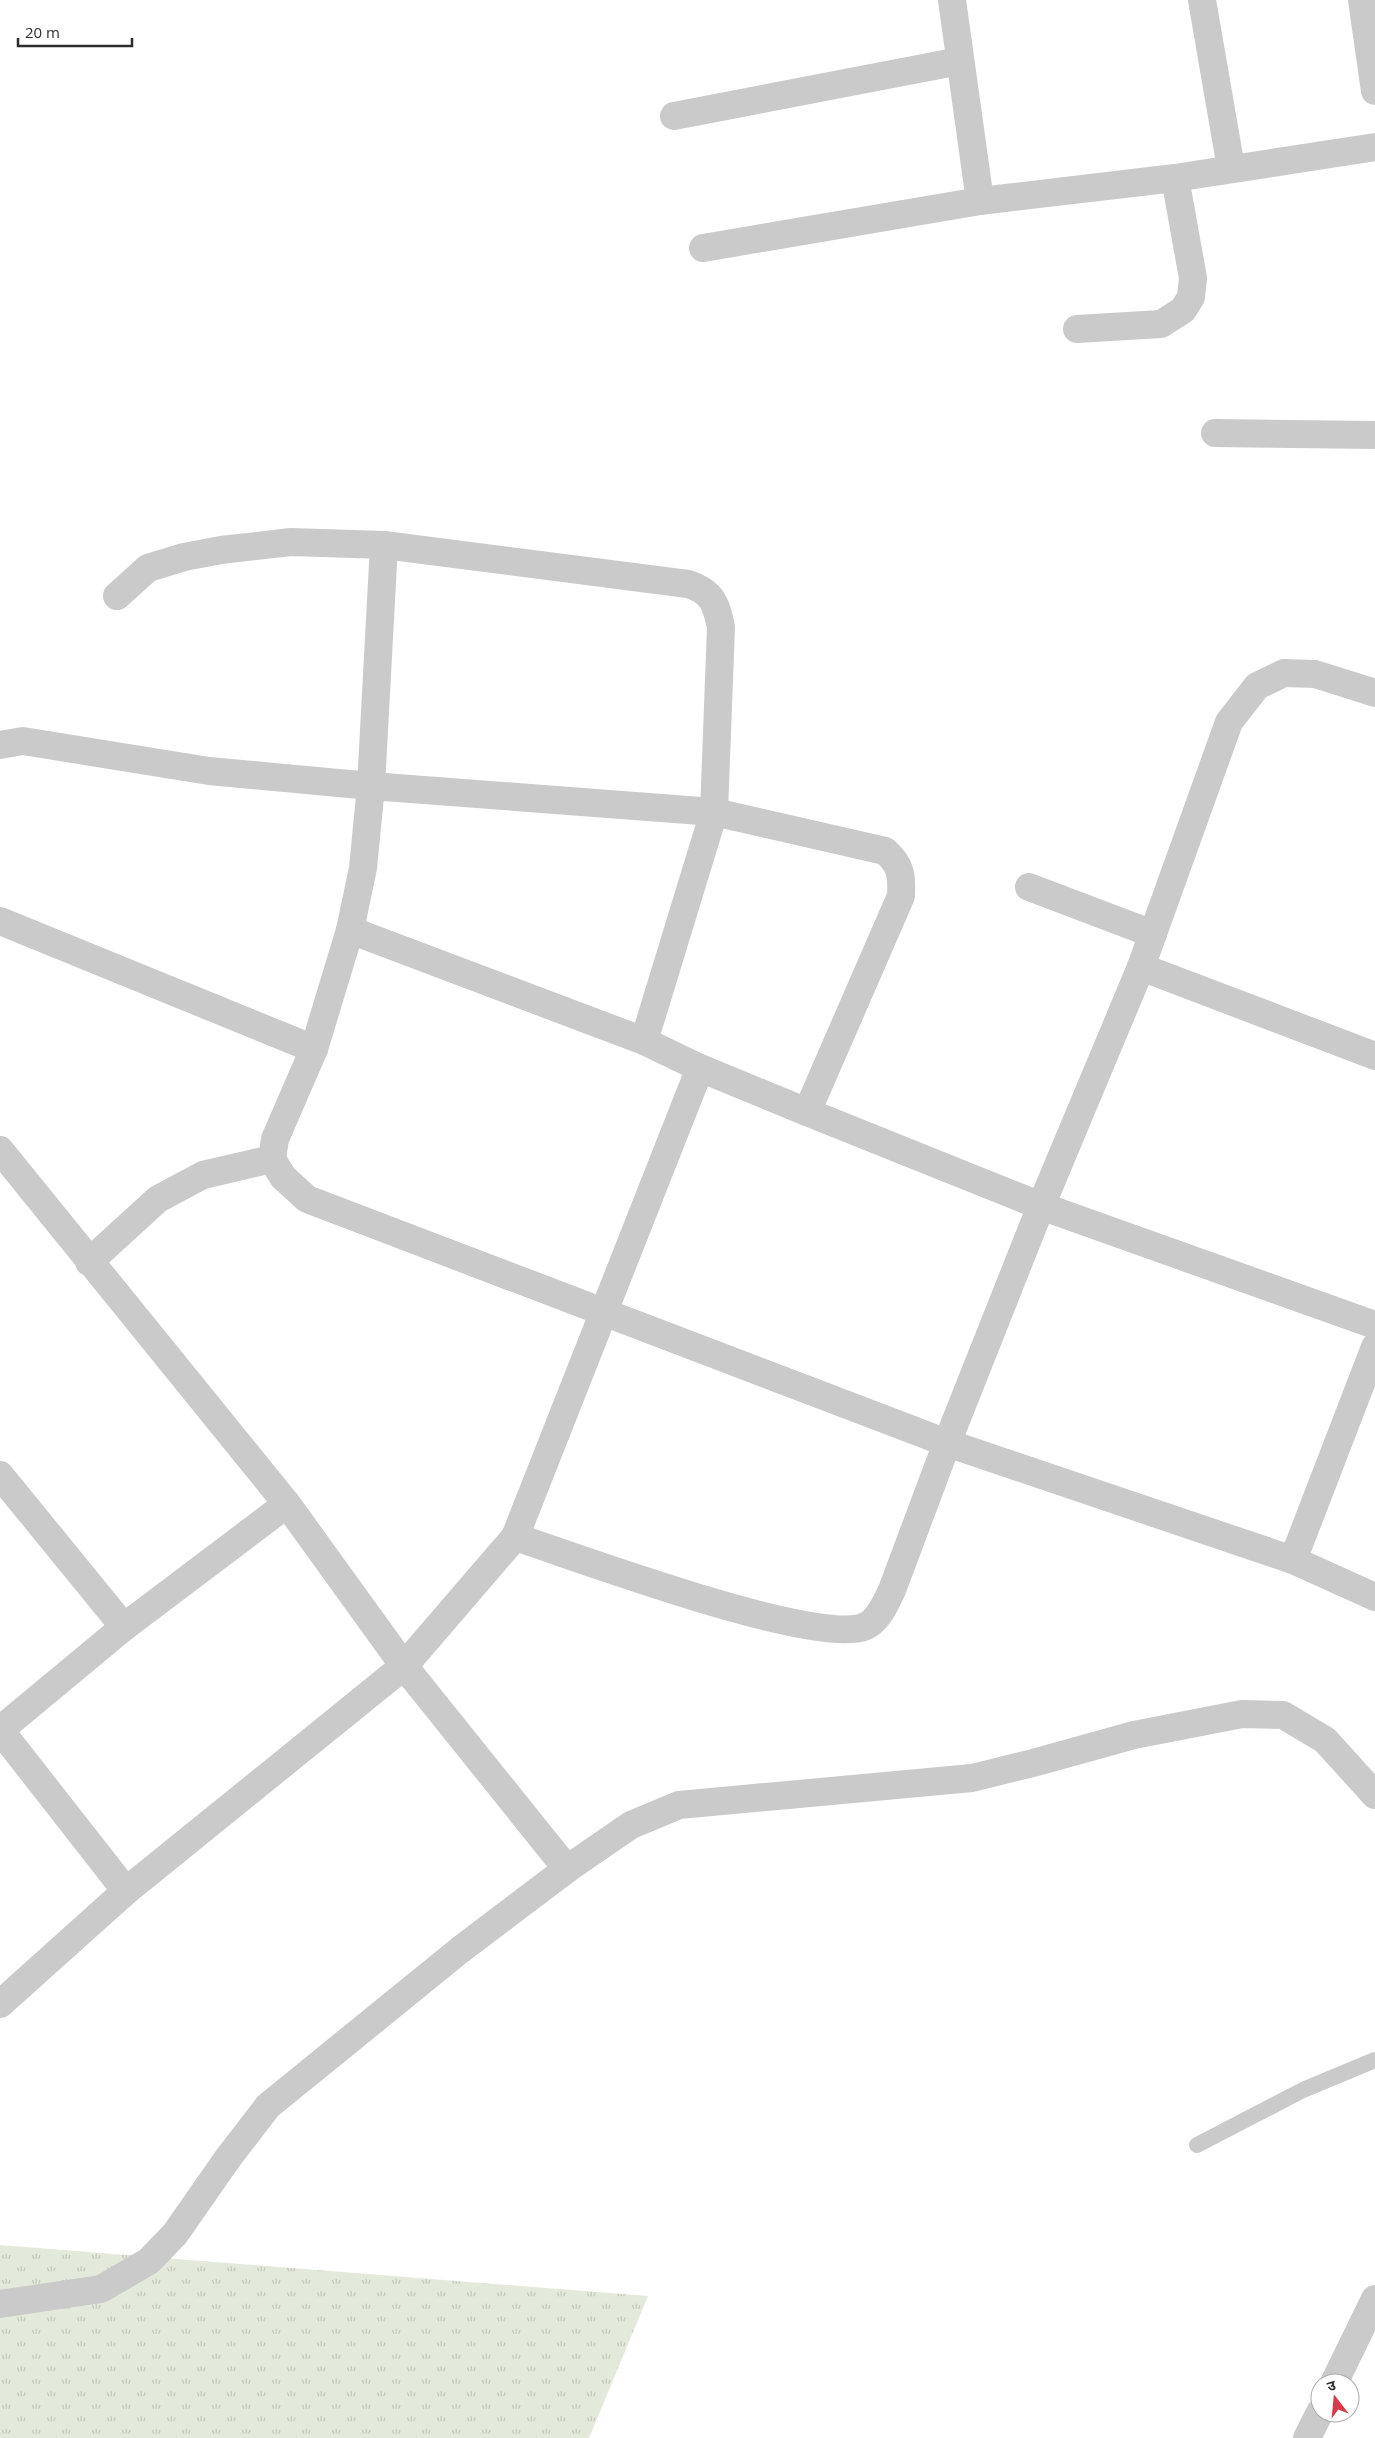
<svg xmlns="http://www.w3.org/2000/svg" width="1375" height="2438" viewBox="0 0 1375 2438" font-family="'Open Sans','Noto Sans Devanagari',sans-serif">
	<style>
		.grass { fill: url(#grass-tufts) }
		.lines { fill: none; stroke-linecap: round; stroke-linejoin: round }
		.lane { stroke: #cacaca; stroke-width: 16 }
		.street { stroke: #cacaca; stroke-width: 28 }
	</style>
	<defs>
		<pattern id="grass-tufts" width="24" height="20" patternUnits="userSpaceOnUse" patternTransform="scale(1.25)"><rect width="24" height="20" fill="#e3e9db"/><path d="M3 7l-1-3M5 7V3M7 7l1-3M15 17l-1-3M17 17v-4M19 17l1-3" fill="none" stroke="#c3c8bc"/></pattern>
	</defs>
	<rect width="100%" height="100%" fill="#fff"/>
	<path class="grass" d="M0 2245 648 2296 589 2438H0Z"/>
	<g class="lines">
		<path class="lane" d="M1197 2145 1303 2090 1375 2060"/>
		<g class="street">
			<path d="M952 0 980 201"/>
			<path d="M1202 0 1231 168"/>
			<path d="M1362 0 1375 91"/>
			<path d="M674 116 960 61"/>
			<path d="M703 248 980 201 1175 178 1375 147"/>
			<path d="M1077 329 1161 324 1183 310 1191 297 1193 278 1175 178"/>
			<path d="M1215 433 1375 435"/>
			<path d="M384 545 371 786 363 868 350 930 314 1049 275 1139 272 1159 283 1177 307 1199 947 1443 1293 1560 1375 1597"/>
			<path d="M117 596 148 568 184 557 221 550 291 542 384 545 688 584C713 592 716 604 721 627L714 812 644 1041"/>
			<path d="M0 745 23 741 209 771 371 786 714 812 885 851C901 865 902 875 901 896L807 1112"/>
			<path d="M1029 887 1153 934"/>
			<path d="M0 921 314 1049"/>
			<path d="M350 930 644 1041 700 1068 807 1112 1041 1206 1375 1325"/>
			<path d="M1141 967 1375 1056"/>
			<path d="M0 1150 287 1504 404 1666 567 1869"/>
			<path d="M89 1262 158 1199 203 1175 272 1159"/>
			<path d="M0 1475 124 1627"/>
			<path d="M515 1537C574 1556 819 1648 866 1626 879 1620 886 1602 892 1590L947 1443 1041 1206 1141 967 1229 722 1257 686 1284 673 1315 674 1375 693"/>
			<path d="M1293 1560 1375 1347"/>
			<path d="M126 1891 0 1730 124 1627 287 1504"/>
			<path d="M0 2004 126 1891 404 1666 515 1537 700 1068"/>
			<path d="M0 2304 101 2289 149 2261 175 2234 228 2158 268 2106 460 1950 567 1869 631 1825 679 1805 972 1778 1033 1763 1134 1735 1242 1714 1283 1715 1325 1740 1375 1795"/>
			<path d="M1334 2383 1375 2299"/>
			<path d="M1307 2438 1320 2412"/>
		</g>
	</g>
	<g transform="translate(1335 2398) rotate(344)"><circle r="24" fill="#ffffff" stroke="#ababab"/>
	<path d="M0-4L9 19L0 12L-9 19Z" fill="#d73b49"/>
	<text y="-8" font-size="14" font-weight="bold" text-anchor="middle" fill="#2d2d2d">उ</text>
	</g>
	<path d="M18 38v8h114v-8" fill="none" stroke="#2d2d2d" stroke-width="2.5"/>
	<text x="25" y="38" font-size="15" fill="#2d2d2d" stroke="#ffffff" stroke-width="4" paint-order="stroke">20 m</text>
</svg>
